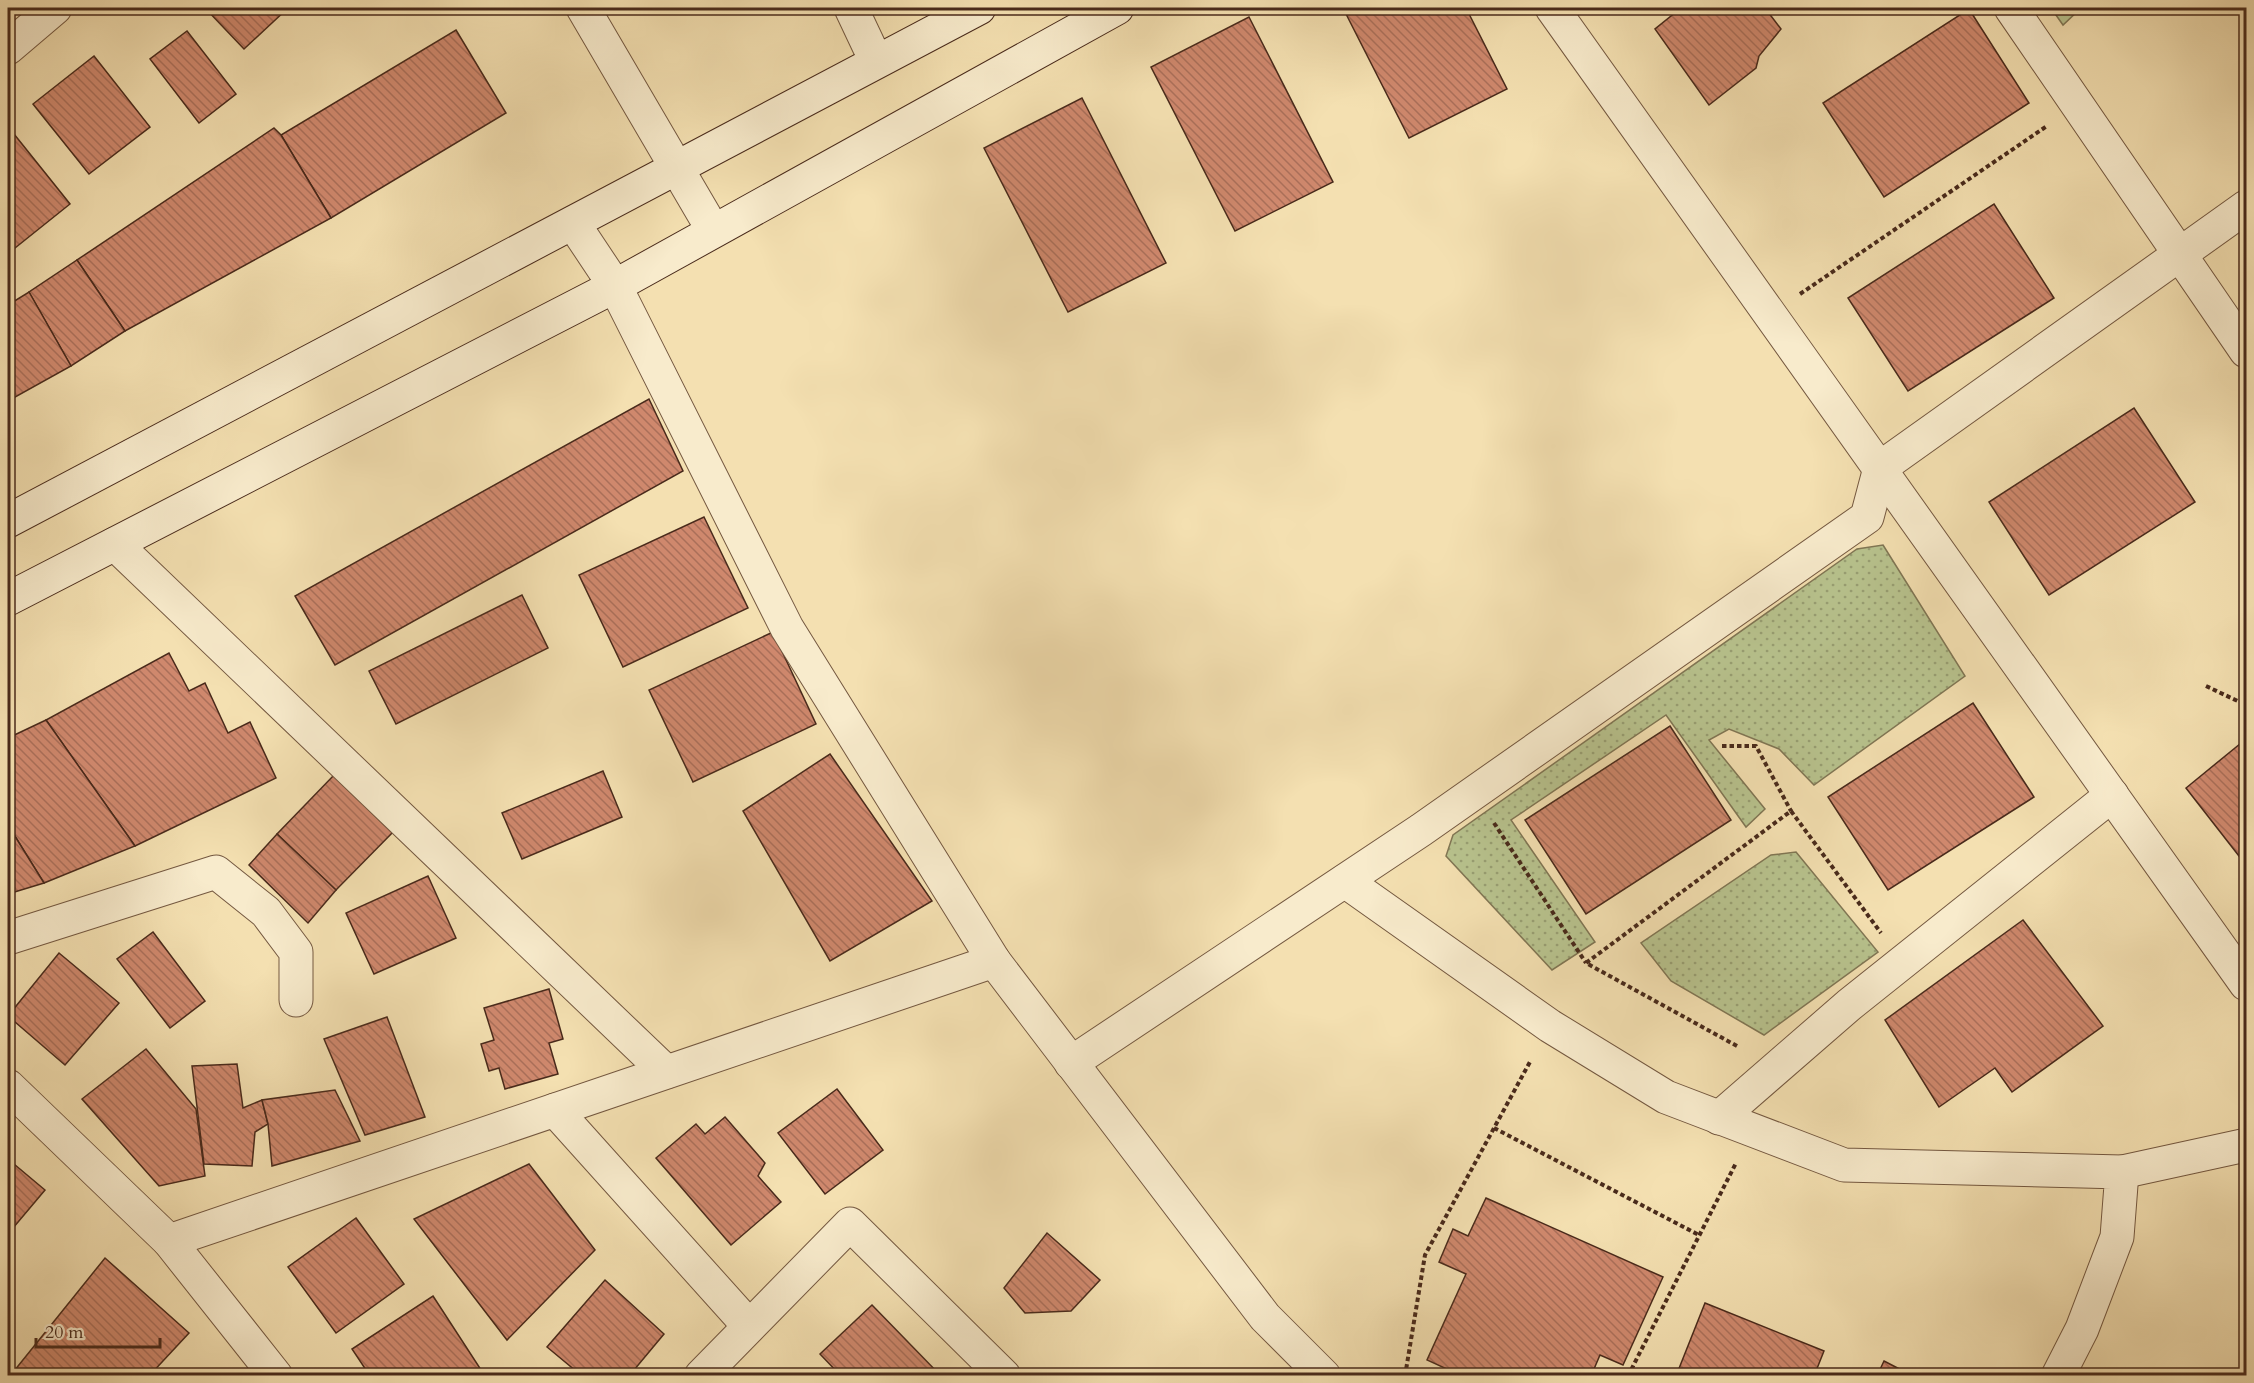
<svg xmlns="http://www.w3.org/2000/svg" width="2254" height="1383" viewBox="0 0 2254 1383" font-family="Cardo,serif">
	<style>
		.grass { fill: url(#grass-dots); stroke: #807654; stroke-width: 1.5 }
		.park { fill: url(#park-tufts); stroke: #807654; stroke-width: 1.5 }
		.building { fill: url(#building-back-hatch); stroke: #492a1b; stroke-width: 1.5 }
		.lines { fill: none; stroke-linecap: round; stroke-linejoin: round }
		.minor-casing { stroke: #745840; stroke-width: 35 }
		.tertiary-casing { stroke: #745840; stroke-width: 35 }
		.secondary-casing { stroke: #492a1b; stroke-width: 35 }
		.path { stroke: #492a1b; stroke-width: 4; stroke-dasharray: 4.5 3; stroke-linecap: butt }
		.minor { stroke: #f8ebcc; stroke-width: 33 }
		.tertiary { stroke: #f8ebcc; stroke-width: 33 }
		.secondary { stroke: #f8ebcc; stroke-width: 33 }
	</style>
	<defs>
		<pattern id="grass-dots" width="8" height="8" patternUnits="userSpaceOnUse" patternTransform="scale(1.5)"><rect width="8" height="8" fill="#b8c38e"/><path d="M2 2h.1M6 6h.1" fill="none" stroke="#989f73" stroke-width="1.8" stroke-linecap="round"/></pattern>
		<pattern id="park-tufts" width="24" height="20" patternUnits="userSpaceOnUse" patternTransform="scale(1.5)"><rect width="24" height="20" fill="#b8c38e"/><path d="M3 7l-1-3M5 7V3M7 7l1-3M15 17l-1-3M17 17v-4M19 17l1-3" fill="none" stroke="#989f73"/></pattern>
		<pattern id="building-back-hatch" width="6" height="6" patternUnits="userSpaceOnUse" patternTransform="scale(1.5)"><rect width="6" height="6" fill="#cf886d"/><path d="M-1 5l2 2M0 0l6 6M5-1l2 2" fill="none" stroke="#aa6f59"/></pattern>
	</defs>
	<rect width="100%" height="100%" fill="#f4e0b1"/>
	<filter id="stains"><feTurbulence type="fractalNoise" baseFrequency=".00333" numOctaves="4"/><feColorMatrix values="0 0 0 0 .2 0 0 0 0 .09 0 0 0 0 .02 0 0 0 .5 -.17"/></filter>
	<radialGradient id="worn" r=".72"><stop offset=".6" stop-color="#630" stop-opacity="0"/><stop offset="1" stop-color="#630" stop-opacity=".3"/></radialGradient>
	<g class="grass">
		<path d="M1883 545 1965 676 1814 785 1779 749 1729 729 1709 740 1765 809 1746 827 1666 715 1511 820 1595 942 1552 970 1446 856 1453 835 1857 549Z"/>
		<path d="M1796 852 1878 952 1764 1035 1671 981 1641 943 1771 855Z"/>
	</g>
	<path class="park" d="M2051 8H2081L2063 25Z"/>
	<g class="building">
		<path d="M205 8H288L244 49Z"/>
		<path d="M1343 8H1466L1507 89 1409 138Z"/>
		<path d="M1681 8H1765L1781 29 1759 56 1756 68 1709 105 1655 29Z"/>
		<path d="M1969 9 2029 103 1884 197 1823 103Z"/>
		<path d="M1249 17 1333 182 1235 231 1151 67Z"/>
		<path d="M456 30 506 113 331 218 281 135Z"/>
		<path d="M187 31 236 94 199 123 150 59Z"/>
		<path d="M94 56 150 127 89 174 33 104Z"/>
		<path d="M1082 98 1166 263 1068 312 984 148Z"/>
		<path d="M274 128 281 135 331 218 125 331 77 260Z"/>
		<path d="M14 134 70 204 15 248 8 239V139Z"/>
		<path d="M1994 204 2054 298 1908 391 1848 298Z"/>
		<path d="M77 260 125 331 71 366 29 292Z"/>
		<path d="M29 292 71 366 8 401V305Z"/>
		<path d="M649 399 683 471 335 665 295 596Z"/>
		<path d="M2134 408 2195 502 2049 595 1989 502Z"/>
		<path d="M704 517 748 608 623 667 579 575Z"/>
		<path d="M522 595 548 648 396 724 369 671Z"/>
		<path d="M773 632 816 724 693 782 649 690Z"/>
		<path d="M169 653 189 691 205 683 228 733 250 722 276 778 135 846 46 720Z"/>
		<path d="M1973 703 2034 797 1888 890 1828 797Z"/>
		<path d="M46 720 135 846 44 883 8 825V738Z"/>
		<path d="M1670 726 1731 820 1586 914 1525 820Z"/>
		<path d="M2246 739V865L2186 788Z"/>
		<path d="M830 754 932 901 830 961 743 811Z"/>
		<path d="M603 771 622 817 522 859 502 813Z"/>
		<path d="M335 774 394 831 336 890 277 834Z"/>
		<path d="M8 825 44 883 8 894Z"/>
		<path d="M277 834 336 890 308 923 249 865Z"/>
		<path d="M428 876 456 938 374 974 346 913Z"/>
		<path d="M2023 920 2103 1026 2012 1092 1995 1068 1939 1107 1885 1020Z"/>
		<path d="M153 932 205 1001 170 1028 117 959Z"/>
		<path d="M59 953 119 1003 65 1065 8 1016Z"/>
		<path d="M549 989 563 1039 549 1043 558 1074 505 1089 499 1068 489 1071 481 1044 494 1040 484 1008Z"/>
		<path d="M387 1017 425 1117 365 1135 324 1039Z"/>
		<path d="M146 1049 196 1109 205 1176 159 1186 82 1099Z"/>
		<path d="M237 1064 243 1108 262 1100 268 1124 255 1132 252 1166 204 1164 192 1066Z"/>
		<path d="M837 1089 883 1150 825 1194 778 1133Z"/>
		<path d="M335 1090 360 1141 272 1166 268 1124 262 1100Z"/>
		<path d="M725 1117 765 1163 758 1176 781 1202 731 1245 656 1158 696 1124 705 1134Z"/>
		<path d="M8 1159 45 1190 8 1234Z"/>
		<path d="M529 1164 595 1250 507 1340 414 1219Z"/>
		<path d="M1486 1198 1663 1277 1623 1365 1600 1355 1591 1376H1462L1427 1360 1466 1274 1439 1262 1453 1229 1468 1236Z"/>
		<path d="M356 1218 404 1284 336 1333 288 1267Z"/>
		<path d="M1047 1233 1100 1280 1071 1311 1025 1313 1004 1288Z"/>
		<path d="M105 1258 189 1333 149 1376H10Z"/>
		<path d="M605 1280 664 1334 629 1376H582L547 1347Z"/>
		<path d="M433 1296 485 1376H370L352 1349Z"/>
		<path d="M1705 1303 1824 1351 1814 1376H1676Z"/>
		<path d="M872 1305 941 1376H841L820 1354Z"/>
		<path d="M1884 1361 1913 1376H1877Z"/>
	</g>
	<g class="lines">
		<defs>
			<g id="minor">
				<path d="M851 8 876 61"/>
				<path d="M1552 8 2246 984"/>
				<path d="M2011 8 2246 351"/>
				<path d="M8 48 55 8"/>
				<path d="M573 223 615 286 787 628 994 961 1265 1317 1324 1376"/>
				<path d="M115 544 666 1072"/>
				<path d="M1345 881 1550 1026 1666 1097 1844 1165 2122 1172 2117 1237 2082 1329 2058 1376"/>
				<path d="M8 938 216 872 266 912 296 952V1000"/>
				<path d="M1071 1063 1421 830 1867 517 1880 468 2246 207"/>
				<path d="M8 1086 169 1241 276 1376"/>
				<path d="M555 1110 749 1326"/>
				<path d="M1719 1118 1849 1005 2112 795"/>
				<path d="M2122 1172 2246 1145"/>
				<path d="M169 1241 994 961"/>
				<path d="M701 1376 850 1224 1004 1376"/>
			</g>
			<path id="tertiary" d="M583 8 713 230"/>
			<g id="secondary">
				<path d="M8 521 979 8"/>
				<path d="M8 599 615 286 1117 8"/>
			</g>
		</defs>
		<use href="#minor" class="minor-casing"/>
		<use href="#tertiary" class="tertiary-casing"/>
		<use href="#secondary" class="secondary-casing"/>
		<g class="path">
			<path d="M1800 294 2047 126"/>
			<path d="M2206 686 2246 705"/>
			<path d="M1722 746H1756L1791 811"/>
			<path d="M1494 823 1586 963"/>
			<path d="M1737 1046 1586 963 1791 811 1881 933"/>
			<path d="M1494 1128 1699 1235"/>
			<path d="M1405 1376 1425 1255 1531 1060"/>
			<path d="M1628 1376 1736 1163"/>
		</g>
		<use href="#minor" class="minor"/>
		<use href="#tertiary" class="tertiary"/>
		<use href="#secondary" class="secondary"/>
	</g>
	<rect width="2254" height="1383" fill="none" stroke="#f4e0b1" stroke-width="30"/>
	<rect x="9" y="9" width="2236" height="1365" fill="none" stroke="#492a1b" stroke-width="3"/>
	<rect x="15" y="15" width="2224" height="1353" fill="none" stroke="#492a1b" stroke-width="1.5"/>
	<path d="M36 1338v9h124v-9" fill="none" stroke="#492a1b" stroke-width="3"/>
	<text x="45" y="1338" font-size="18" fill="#492a1b" stroke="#f8ebcc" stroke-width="4.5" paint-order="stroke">20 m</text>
	<rect width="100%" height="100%" filter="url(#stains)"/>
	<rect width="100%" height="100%" fill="url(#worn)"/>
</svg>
